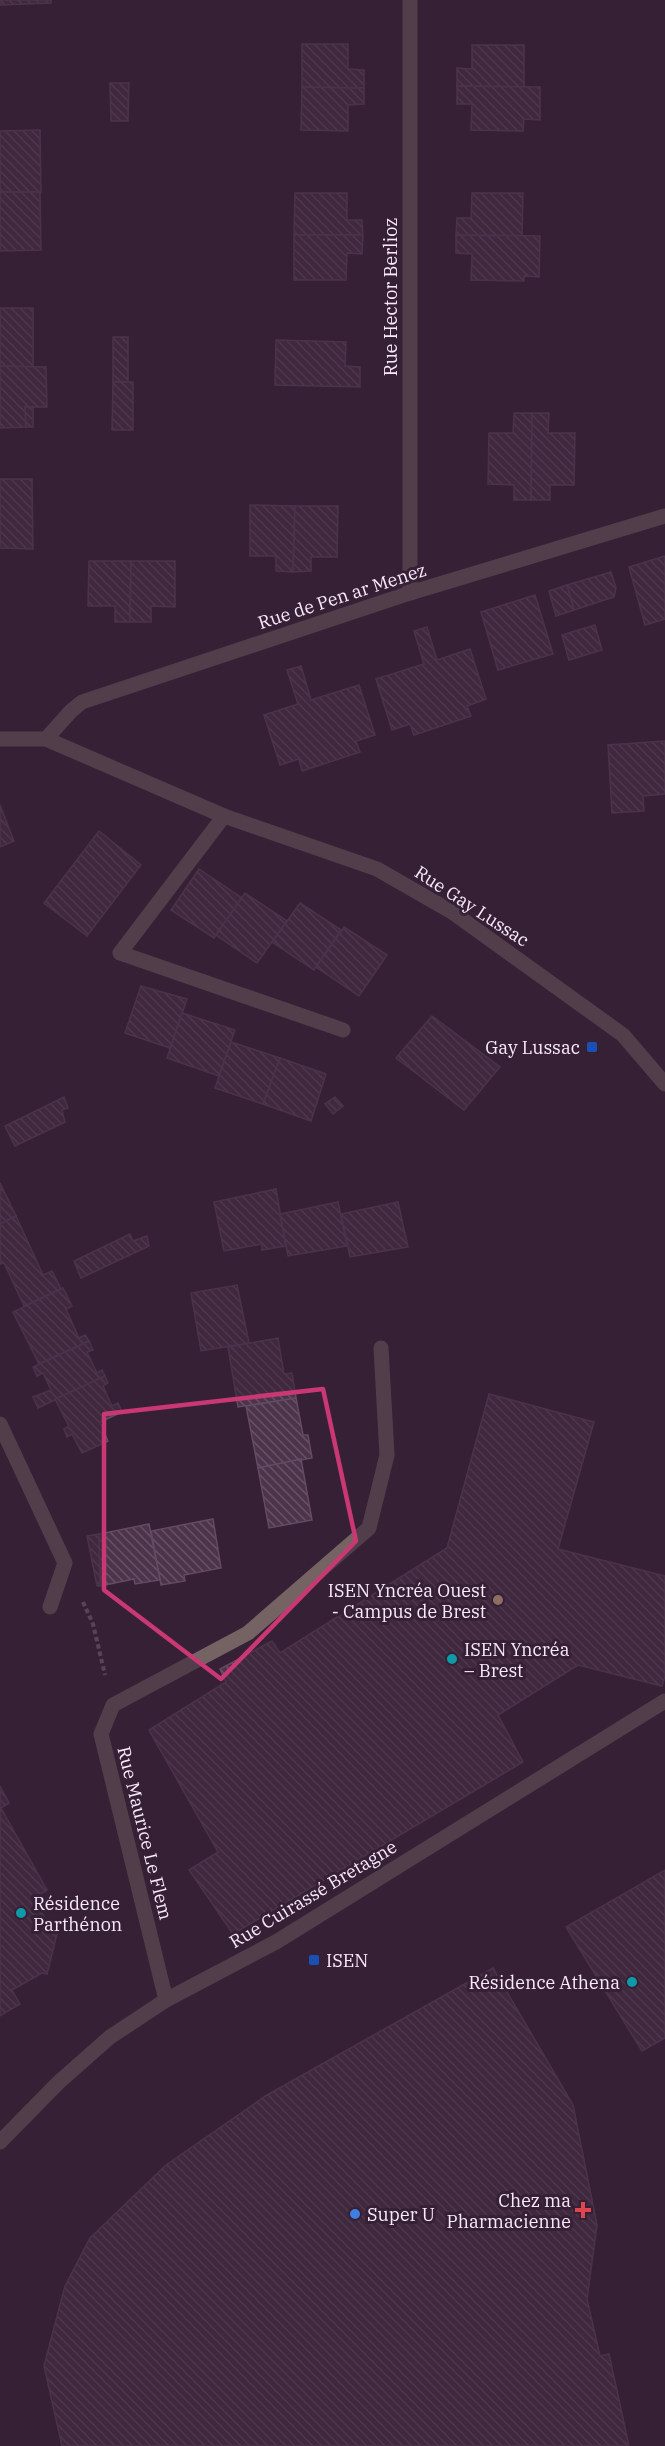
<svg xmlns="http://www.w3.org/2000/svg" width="665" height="2446" viewBox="0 0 665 2446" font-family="'IBM Plex Serif',serif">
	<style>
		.building { fill: url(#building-back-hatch); stroke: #634b63; stroke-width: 1.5 }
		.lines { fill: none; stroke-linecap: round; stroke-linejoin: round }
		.path { stroke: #826f82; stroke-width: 4; stroke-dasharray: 4.5 3; stroke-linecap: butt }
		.minor { stroke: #746362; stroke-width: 15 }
		.marked { fill: none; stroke: #ca3873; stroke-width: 4.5; stroke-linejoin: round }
		.transit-dot { fill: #1a4fb4; stroke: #362036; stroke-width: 2 }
		.education-dot { fill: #8d6e63; stroke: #362036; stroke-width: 2 }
		.culture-dot { fill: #0f9aa8; stroke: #362036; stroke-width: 2 }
		.health-dot { fill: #e0444e; stroke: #362036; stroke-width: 2 }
		.shop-dot { fill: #3f7fe0; stroke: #362036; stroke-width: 2 }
		.labels { text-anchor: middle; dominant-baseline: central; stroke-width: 6; stroke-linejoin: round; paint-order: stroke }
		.street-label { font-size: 18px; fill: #f9eaf9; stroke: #362036 }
		.poi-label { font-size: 18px; fill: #f9eaf9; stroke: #362036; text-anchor: end }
	</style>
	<defs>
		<pattern id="building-back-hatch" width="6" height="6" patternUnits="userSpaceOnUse" patternTransform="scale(1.5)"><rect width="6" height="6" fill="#4c344b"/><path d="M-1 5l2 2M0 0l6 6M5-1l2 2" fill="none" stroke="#675266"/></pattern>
	</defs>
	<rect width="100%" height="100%" fill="#362036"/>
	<g class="building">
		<path d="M0 0H51V3L0 5Z"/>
		<path d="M302 44H348V69L364 70V88L302 87Z"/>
		<path d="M472 45H524V87L457 86V68L472 69Z"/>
		<path d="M110 83H129L128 121H111Z"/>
		<path d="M457 86 540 87V120L524 119 523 131 471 130 472 104H457Z"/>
		<path d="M302 87 364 88V104L348 105V131L301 130Z"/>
		<path d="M40 130 41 192H0V131Z"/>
		<path d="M0 192H40L41 250 0 251Z"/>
		<path d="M295 193H347V220H362L363 235H294Z"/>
		<path d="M472 193H523L522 236 456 235 457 218H471Z"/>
		<path d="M294 235H363L362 254 347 253 346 280H294Z"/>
		<path d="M456 235 540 236 539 277 524 276V281L471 280 472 254 456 253Z"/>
		<path d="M0 308H33V367L0 366Z"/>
		<rect x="113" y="337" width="15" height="45"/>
		<path d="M276 340 346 342 345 366 360 367V387L275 385Z"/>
		<path d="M0 366 46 367 47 407H25L26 427 0 428Z"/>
		<path d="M113 382H133V430H112Z"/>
		<path d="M25 407H33V427H26Z"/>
		<path d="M514 413H532L531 500H514V485L488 484 489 433H513Z"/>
		<path d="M532 413H549L548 433H575L574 485H550V500H531Z"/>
		<path d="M0 479H32L33 549 0 548Z"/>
		<path d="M250 505 295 506 293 572 276 571V556H250Z"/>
		<path d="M295 506H338L337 557H311V571L293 572Z"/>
		<path d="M665 556V619L645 625 629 567Z"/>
		<path d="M89 561H131L130 622H115V606H88Z"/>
		<path d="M131 561H175V607L151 606V622H130Z"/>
		<path d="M611 572 616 588 614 597 574 610 567 585Z"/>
		<path d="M567 585 574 610 556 616 549 591Z"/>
		<path d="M535 595 553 654 498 670 481 612Z"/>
		<path d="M595 625 602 650 569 660 562 635Z"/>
		<path d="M427 627 437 660 470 649 486 699 467 706 471 716 414 735 410 724 392 730 376 679 424 664 414 631Z"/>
		<path d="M301 666 311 700 359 685 375 735 356 741 360 752 302 771 299 759 280 765 264 715 298 704 287 670Z"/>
		<path d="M665 741V794L643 796 644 811 612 813 608 745Z"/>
		<path d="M0 805 14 841 0 847Z"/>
		<path d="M99 831 141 865 87 936 44 903Z"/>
		<path d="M199 869 242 898 214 938 171 910Z"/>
		<path d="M245 893 287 921 257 963 216 935Z"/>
		<path d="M300 903 341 930 314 970 272 942Z"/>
		<path d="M344 927 387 955 359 996 316 967Z"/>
		<path d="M141 986 187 999 170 1048 125 1033Z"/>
		<path d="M182 1013 235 1030 219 1076 167 1058Z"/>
		<path d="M432 1016 500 1067 464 1110 396 1058Z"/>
		<path d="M231 1042 280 1058 263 1104 215 1088Z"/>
		<path d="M280 1058 326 1074 311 1121 263 1104Z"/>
		<path d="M64 1097 68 1108 62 1110 65 1122 15 1146 5 1126Z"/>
		<path d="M335 1097 343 1106 333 1114 325 1104Z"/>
		<path d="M0 1183 16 1216 0 1224Z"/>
		<path d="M276 1189 286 1246 262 1250V1244L224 1251 214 1202Z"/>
		<path d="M338 1202 347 1246 288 1256 280 1214Z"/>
		<path d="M398 1202 408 1247 350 1257 341 1214Z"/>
		<path d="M16 1216 43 1275 52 1271 61 1289 24 1306 4 1263 0 1264V1224Z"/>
		<path d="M130 1234 133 1241 147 1236 149 1246 81 1278 74 1261Z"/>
		<path d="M237 1285 249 1343 201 1351 191 1293Z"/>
		<path d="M63 1288 72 1306 66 1309 79 1338 85 1335 89 1341 39 1364 13 1312Z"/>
		<path d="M278 1338 284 1374 292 1373 296 1398 238 1407 228 1347Z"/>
		<path d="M89 1341 93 1350 87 1352 97 1373 102 1370 105 1376 38 1408 33 1397 51 1390 43 1373 37 1376 33 1367Z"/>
		<path d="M105 1376 108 1383 103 1386 112 1406 118 1403 122 1412 100 1422 108 1441 82 1453 72 1434 67 1437 64 1429 69 1426 55 1399Z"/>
		<path d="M489 1394 594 1422 558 1549 665 1576V1676L662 1686 578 1665 498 1715 523 1762 233 1934 189 1870 218 1852 149 1730 226 1682 220 1669 272 1641 280 1653 447 1548Z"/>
		<path d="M296 1398 303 1435H308L312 1458 258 1468 246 1406Z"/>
		<path d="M301 1459 312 1520 269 1528 258 1468Z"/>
		<path d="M213 1519 221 1568 184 1575 185 1581 161 1585 151 1531Z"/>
		<path d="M149 1524 160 1580 135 1584 134 1579 100 1586 99 1534Z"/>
		<path d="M99 1534 100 1586H97L87 1536Z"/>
		<path d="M0 1786 9 1803 1 1808 47 1890 34 1898 51 1929 58 1930 47 1974 42 1973 12 1990 20 2004 0 2016Z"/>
		<path d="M665 1870V2038L642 2051 566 1927Z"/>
		<path d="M493 1968 573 2105 597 2225 587 2299 600 2356 609 2354 629 2446H62L44 2366 65 2286 90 2238 166 2165 267 2095Z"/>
	</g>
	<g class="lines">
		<path class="path" d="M83 1602 93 1624 105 1675"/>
		<g class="minor">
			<path d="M410 593V0"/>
			<path d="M0 739H46L224 816 377 869 452 912 623 1035 665 1084"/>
			<path d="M46 739 71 711 82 702 410 593 665 516"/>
			<path d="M224 816 120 953 343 1030"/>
			<path d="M0 1424 65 1563 50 1607"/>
			<path d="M166 2000 101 1734 113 1705 248 1633 369 1528 387 1455 381 1348"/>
			<path d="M0 2142 59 2082 110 2037 166 2000 276 1942 665 1701"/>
		</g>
	</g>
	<path d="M0 0H665V2446H0ZM323 1389 356 1541 221 1679 104 1590V1414Z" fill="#362036" fill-opacity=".55" fill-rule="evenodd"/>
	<path class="marked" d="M323 1389 356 1541 221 1679 104 1590V1414Z"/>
	<g class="transit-dot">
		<rect x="586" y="1041" width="12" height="12" rx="3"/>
		<rect x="308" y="1954" width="12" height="12" rx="3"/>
	</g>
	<circle class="education-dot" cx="498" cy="1600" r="6"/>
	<g class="culture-dot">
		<circle cx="452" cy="1659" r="6"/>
		<circle cx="21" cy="1913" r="6"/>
		<circle cx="632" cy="1982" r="6"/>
	</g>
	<path class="health-dot" d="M580 2201h6v6h6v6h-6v6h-6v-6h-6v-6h6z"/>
	<circle class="shop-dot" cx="355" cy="2214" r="6"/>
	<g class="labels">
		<g class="street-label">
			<text transform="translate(390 297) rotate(-90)">Rue Hector Berlioz</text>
			<text transform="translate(342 596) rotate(-18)">Rue de Pen ar Menez</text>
			<text transform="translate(472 906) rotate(33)">Rue Gay Lussac</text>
			<text transform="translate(145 1833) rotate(76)">Rue Maurice Le Flem</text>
			<text transform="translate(313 1894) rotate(-31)">Rue Cuirassé Bretagne</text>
		</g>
		<g class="poi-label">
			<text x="580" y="1047">Gay Lussac</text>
			<text x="486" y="1590">ISEN Yncréa Ouest<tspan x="486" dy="21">- Campus de Brest</tspan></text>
			<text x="464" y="1649" text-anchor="start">ISEN Yncréa<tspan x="464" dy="21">– Brest</tspan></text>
			<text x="33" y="1903" text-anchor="start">Résidence<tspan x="33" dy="21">Parthénon</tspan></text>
			<text x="326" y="1960" text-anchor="start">ISEN</text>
			<text x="620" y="1982">Résidence Athena</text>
			<text x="571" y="2200">Chez ma<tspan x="571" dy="21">Pharmacienne</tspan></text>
			<text x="367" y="2214" text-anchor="start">Super U</text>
		</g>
	</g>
</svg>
